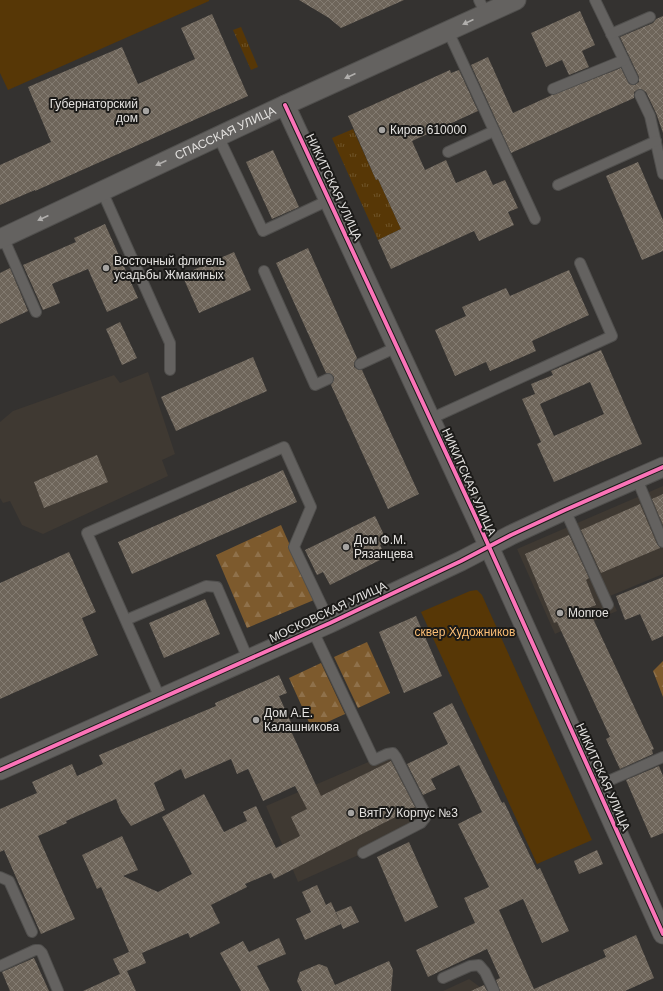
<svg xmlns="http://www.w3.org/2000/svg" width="663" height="991" viewBox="0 0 663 991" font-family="Helvetica,sans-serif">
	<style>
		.built { fill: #3f3932 }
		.grass { fill: url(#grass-tufts) }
		.forest { fill: url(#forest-firs) }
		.park { fill: #573706 }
		.building { fill: url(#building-cross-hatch); fill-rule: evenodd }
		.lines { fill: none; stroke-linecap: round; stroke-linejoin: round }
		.service-casing { stroke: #504f4d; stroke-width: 12 }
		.minor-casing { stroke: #504f4d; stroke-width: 21 }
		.service { stroke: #646260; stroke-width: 10 }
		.minor { stroke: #646260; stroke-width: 19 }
		.cycleway-casing { stroke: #1b1a18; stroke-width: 6 }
		.cycleway { stroke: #fb73b8; stroke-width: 4 }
		.oneway { fill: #b1afad }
		.poi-dot { fill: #a6a4a2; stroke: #1b1a18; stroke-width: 1.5 }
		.labels { text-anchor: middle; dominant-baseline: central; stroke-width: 4; stroke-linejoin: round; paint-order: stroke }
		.poi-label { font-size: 12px; fill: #e4e2e0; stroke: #1b1a18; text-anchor: start }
		.street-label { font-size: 12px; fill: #e4e2e0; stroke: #1b1a18 }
		.park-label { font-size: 12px; fill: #fbbd74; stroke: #1b1a18 }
	</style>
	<defs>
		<pattern id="grass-tufts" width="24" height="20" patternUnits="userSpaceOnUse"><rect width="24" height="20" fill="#573706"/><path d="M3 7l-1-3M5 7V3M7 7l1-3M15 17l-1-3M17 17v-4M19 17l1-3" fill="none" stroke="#6f542a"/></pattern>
		<pattern id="forest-firs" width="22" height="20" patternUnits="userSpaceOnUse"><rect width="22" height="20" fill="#7d5a2d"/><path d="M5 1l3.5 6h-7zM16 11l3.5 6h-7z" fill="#8f714b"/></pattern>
		<pattern id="building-cross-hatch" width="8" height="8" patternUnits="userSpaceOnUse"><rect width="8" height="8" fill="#6e655a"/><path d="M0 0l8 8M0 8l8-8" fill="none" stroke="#837b71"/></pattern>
	</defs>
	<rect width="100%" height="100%" fill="#343230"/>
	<g class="built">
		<path d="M148 372 175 454 162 460 168 476 43 534 22 525 10 501 3 503 0 498V422L13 411 114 375 120 383Z"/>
		<path d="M663 486V574L610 596 617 611 594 621 592 617 555 634 517 549Z"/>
		<path d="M393 753 425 818 363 853 298 882 266 806 387 754Z"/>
		<path d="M469 979 480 987 481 991H443Z"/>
	</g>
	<g class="grass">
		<path d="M241 27 258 67 251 70 233 30Z"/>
		<path d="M353 129 376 180 378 179 401 229 378 240 332 138Z"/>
	</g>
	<g class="forest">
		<path d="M281 525 314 600 247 628 216 555Z"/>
		<path d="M367 642 390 693 358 708 334 657Z"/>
		<path d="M663 661V697L653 671Z"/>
		<path d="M321 663 345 714 312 729 289 678Z"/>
	</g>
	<g class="park">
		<path d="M0 0H209V1L8 90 0 73Z"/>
		<path d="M477 590 482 595 592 840 537 864 421 612 470 591Z"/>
	</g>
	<g class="building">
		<path d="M299 0H404L341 28 329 18Z"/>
		<path d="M580 11 595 45 582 51 589 67 569 75 562 60 546 67 531 33Z"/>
		<path d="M212 14 248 96 35 191V190L0 205V165L51 142 28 87 122 47 138 84 195 59 181 28Z"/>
		<path d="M663 16V133L656 113 646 92 640 89 634 92V98L511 153 471 65 488 57 513 113 552 95 621 68 629 84 635 85 639 82V77L620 37 653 23 656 19Z"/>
		<path d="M450 70 451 73 459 70 478 111 412 141 425 170 446 160 456 183 486 170 493 185 505 180 518 208 508 212 514 225 479 241 474 231 391 269 378 240 401 229 378 179 376 180 348 116Z"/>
		<path d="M273 150 299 207 272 219 246 162Z"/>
		<path d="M638 162 663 220V251L642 260 606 176Z"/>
		<path d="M105 224 138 298 107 312 88 269 52 284 60 303 43 310 23 265 76 242 74 238Z"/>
		<path d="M308 248 357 358 354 363V367L359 370H362L419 494 388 509 331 385 333 382 334 377 331 374 326 373 276 263Z"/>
		<path d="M234 252 251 290 199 313 182 275Z"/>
		<path d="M10 268 28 311 0 324V273Z"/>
		<path d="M569 270 589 315 532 341 536 351 490 371 486 362 455 376 435 330 466 316 462 307 506 288 510 296Z"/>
		<path d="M120 322 137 358 122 365 106 329Z"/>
		<path d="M601 350 642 444 554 482 537 444 541 442 522 399 535 394 531 384 553 375 551 371ZM590 382 604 414 554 436 540 404Z"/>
		<path d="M253 357 267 391 176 431 161 397Z"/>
		<path d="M97 455 108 482 44 508 34 482Z"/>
		<path d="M283 470 297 502 132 574 118 542Z"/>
		<path d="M663 494V525L652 499Z"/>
		<path d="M640 504 657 544 660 548 601 573 581 530Z"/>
		<path d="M375 516 387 541 380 545 386 557 330 585 323 572 317 575 305 550Z"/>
		<path d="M569 535 589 578 586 580 596 605 588 608 654 749 652 750 653 754 620 769 606 739 610 737 557 622 554 623 525 554Z"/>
		<path d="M69 552 96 612 82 618 98 655 0 699V583Z"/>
		<path d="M663 577V636L652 641 640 614 625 620 616 596Z"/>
		<path d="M205 599 220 634 164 658 149 623Z"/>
		<path d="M416 616 442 676 404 693 379 632Z"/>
		<path d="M279 675 287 693 279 696 294 729 291 731 321 796 391 761 415 807 274 879 271 873 245 884 247 887 211 905 220 923 190 938 188 933 142 953 146 963 127 971 136 991H83L120 974 113 959 129 952 101 887 97 889 82 855 122 836 138 870 123 876 158 892 192 874 162 817 191 801 204 794 224 832 247 821 243 812 256 806 276 848 300 836 291 817 307 809 295 786 263 801 248 769 237 774 231 759 185 779 181 769 154 783 165 810 131 826 121 812 116 799 66 821 67 823 38 836 75 919 41 934 4 850 0 852V809L37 793 32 782 72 764 77 776 103 764 99 755 216 706 215 703Z"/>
		<path d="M452 703 502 803 504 802 537 870 540 868 569 931 542 943 523 899 499 910 534 989 606 957 603 950 636 935 654 978 625 991H500L496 980 500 978 487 949 428 977 416 950 475 923 464 898 489 887 458 824 482 812 459 765 431 779 436 789 423 795 407 764 448 744 433 713Z"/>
		<path d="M659 766 663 776V833L651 838 626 780Z"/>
		<path d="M409 842 438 907 405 922 377 857Z"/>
		<path d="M597 850 603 864 579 874 574 861Z"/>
		<path d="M317 885 326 905 331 902 341 924 305 940 296 919 311 912 302 892Z"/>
		<path d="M351 906 359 922 343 929 336 912Z"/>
		<path d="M279 938 286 954 257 966 270 991H241L220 953 243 941 249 952Z"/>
		<path d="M34 958 49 991H10L2 972Z"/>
		<path d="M389 961 393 970 391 991H302L297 981 300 972 319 964 327 967 335 985Z"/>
		<path d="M484 985 487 991H471Z"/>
	</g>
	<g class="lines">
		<defs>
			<g id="service">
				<path d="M479 0 486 14"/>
				<path d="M595 0 633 79"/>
				<path d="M448 31 535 219"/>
				<path d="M611 34 650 17"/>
				<path d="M553 89 624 60"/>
				<path d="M640 95 650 116 663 174"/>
				<path d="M218 136 263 231 329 200"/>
				<path d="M448 152 494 131"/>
				<path d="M558 185 656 141"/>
				<path d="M102 191 170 343V370"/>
				<path d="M3 237 36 312"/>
				<path d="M264 271 315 385 328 379"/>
				<path d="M360 364 397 347"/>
				<path d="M430 419 612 336 580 263"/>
				<path d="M637 479 663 542"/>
				<path d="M565 510 608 605"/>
				<path d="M126 620 206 586 217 587 248 659"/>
				<path d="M313 631 374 760 387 754 393 753 396 757 425 813V818L421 823 363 853"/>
				<path d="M160 698 87 533 284 447 311 507 294 547 330 623"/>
				<path d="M597 786 663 757"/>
				<path d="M0 877 9 881 32 932"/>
				<path d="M0 966 35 950H39L42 953 58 991"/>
				<path d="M443 978 470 966 479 965 485 972 494 991"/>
			</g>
			<g id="minor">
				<path d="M285 105 477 520 663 934"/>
				<path id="s1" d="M0 239 285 105 516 0"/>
				<path d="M0 770 330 623 461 561 511 535 565 510 663 467"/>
			</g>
		</defs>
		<use href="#service" class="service-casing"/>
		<use href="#minor" class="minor-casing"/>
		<use href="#service" class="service"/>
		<use href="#minor" class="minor"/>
		<defs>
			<g id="cycleway">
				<path d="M285 105 477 520 663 934"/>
				<path d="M0 770 330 623 461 561 511 535 565 510 663 467"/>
			</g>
		</defs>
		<use href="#cycleway" class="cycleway-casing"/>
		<use href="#cycleway" class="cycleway"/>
	</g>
	<defs><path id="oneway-solid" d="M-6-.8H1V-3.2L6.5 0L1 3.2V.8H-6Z"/></defs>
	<g class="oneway">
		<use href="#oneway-solid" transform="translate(468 22) rotate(156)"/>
		<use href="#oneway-solid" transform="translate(350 76) rotate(156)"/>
		<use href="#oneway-solid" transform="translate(161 163) rotate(155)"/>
		<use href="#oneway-solid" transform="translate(43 218) rotate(155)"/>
	</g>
	<g class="poi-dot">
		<circle cx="146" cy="111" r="4"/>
		<circle cx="382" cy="130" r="4"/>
		<circle cx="106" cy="268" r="4"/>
		<circle cx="346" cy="547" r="4"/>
		<circle cx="560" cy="613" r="4"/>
		<circle cx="256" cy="720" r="4"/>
		<circle cx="351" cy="813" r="4"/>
	</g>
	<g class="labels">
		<g class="poi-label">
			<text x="138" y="104" text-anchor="end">Губернаторский<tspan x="138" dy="14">дом</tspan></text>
			<text x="390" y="130">Киров 610000</text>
			<text x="114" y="261">Восточный флигель<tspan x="114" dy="14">усадьбы Жмакиных</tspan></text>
			<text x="354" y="540">Дом Ф.М.<tspan x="354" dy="14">Рязанцева</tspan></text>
			<text x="568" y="613">Monroe</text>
			<text x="264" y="713">Дом А.Е.<tspan x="264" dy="14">Калашникова</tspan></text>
			<text x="359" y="813">ВятГУ Корпус №3</text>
		</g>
		<g class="street-label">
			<text stroke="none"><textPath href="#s1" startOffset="249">СПАССКАЯ УЛИЦА</textPath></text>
			<text transform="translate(334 187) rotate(65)">НИКИТСКАЯ УЛИЦА</text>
			<text transform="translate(469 482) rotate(66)">НИКИТСКАЯ УЛИЦА</text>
			<text transform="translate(328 612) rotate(-25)">МОСКОВСКАЯ УЛИЦА</text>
			<text transform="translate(603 777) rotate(66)">НИКИТСКАЯ УЛИЦА</text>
		</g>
		<g class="park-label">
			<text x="465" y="632">сквер Художников</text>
		</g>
	</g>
</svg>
